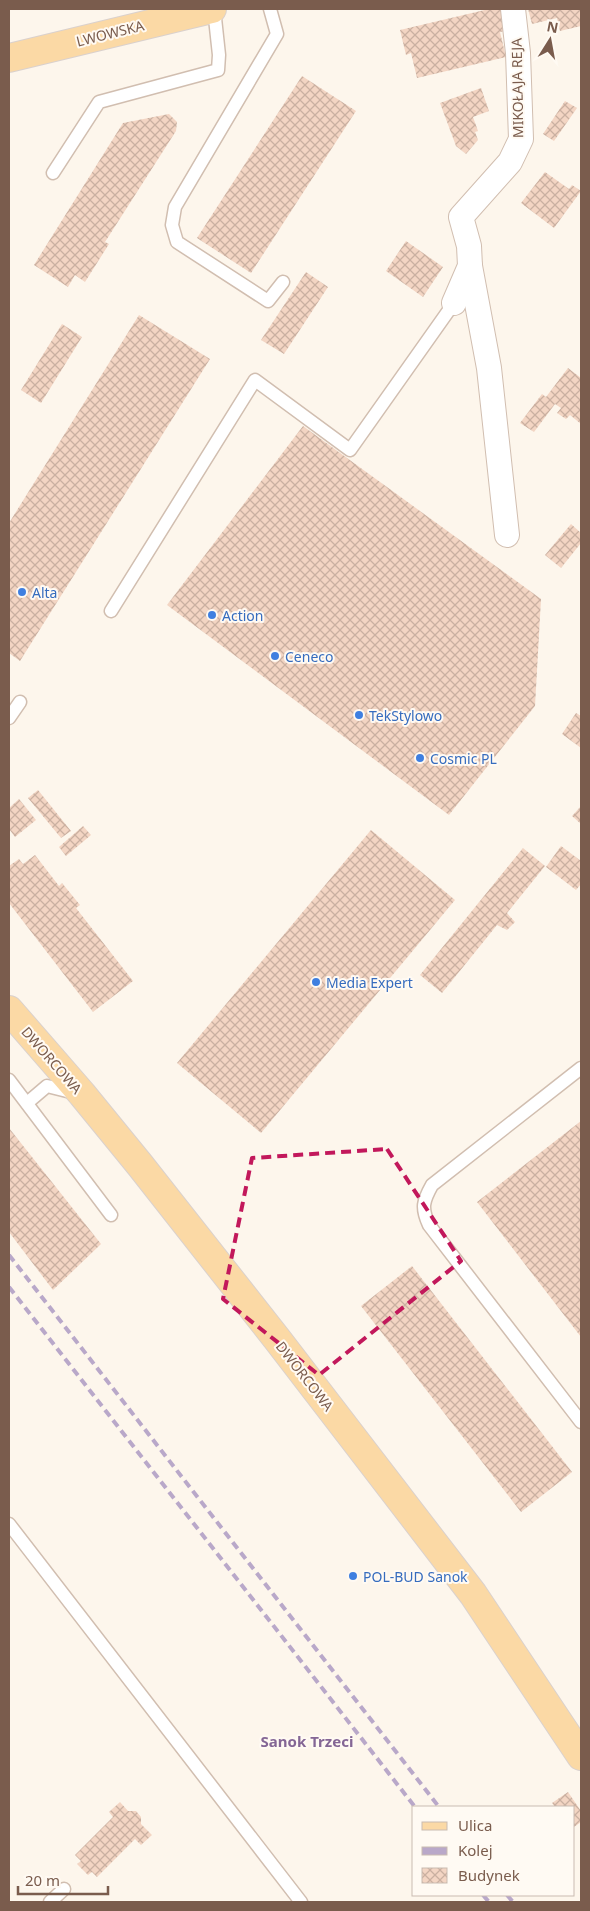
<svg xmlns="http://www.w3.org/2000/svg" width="590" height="1911" viewBox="0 0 590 1911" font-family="'Noto Sans',sans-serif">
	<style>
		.building { fill: url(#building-cross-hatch) }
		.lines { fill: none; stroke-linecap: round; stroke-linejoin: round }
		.service-casing { stroke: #d1beb0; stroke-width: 15 }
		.minor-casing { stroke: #d1beb0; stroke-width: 26 }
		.primary-casing { stroke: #dad1cd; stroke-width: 30 }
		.service { stroke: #fff; stroke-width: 12 }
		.minor { stroke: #fff; stroke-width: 24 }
		.primary { stroke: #fbd9a5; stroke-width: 28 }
		.rail { stroke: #b9a8c9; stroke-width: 4; stroke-dasharray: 8 5; stroke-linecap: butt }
		.marked { fill: none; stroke: #c2185b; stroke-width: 4; stroke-dasharray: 10 6; stroke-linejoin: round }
		.shop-dot { fill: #3f7fe0; stroke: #fffaf3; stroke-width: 2 }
		.labels { text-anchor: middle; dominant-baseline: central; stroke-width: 4; stroke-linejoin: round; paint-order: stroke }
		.street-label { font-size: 14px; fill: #7a5c4d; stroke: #fffaf3 }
		.shop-label { font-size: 14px; fill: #366cbe; stroke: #fffaf3; text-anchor: start }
		.neighbourhood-label { font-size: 15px; font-weight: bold; fill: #846695; stroke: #fffaf3 }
	</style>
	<defs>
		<pattern id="building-cross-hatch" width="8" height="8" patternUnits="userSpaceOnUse" patternTransform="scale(1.25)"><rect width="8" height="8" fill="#f3d5c3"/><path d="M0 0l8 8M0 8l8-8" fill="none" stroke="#cab0a1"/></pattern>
	</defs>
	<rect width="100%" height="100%" fill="#fdf6ec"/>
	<g class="building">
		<path d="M489 9H501L506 31 500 32 506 57 417 78 411 53 406 55 400 30Z"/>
		<path d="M528 9H581V26L560 31 557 18 532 24Z"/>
		<path d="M302 76 356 111 251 273 197 238Z"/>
		<path d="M481 88 489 111 473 117 478 131 475 132 478 140 466 154 456 146 440 103Z"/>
		<path d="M565 101 577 108 554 141 543 134Z"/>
		<path d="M169 114 177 122 176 131 105 242 109 244 85 282 75 275 68 287 34 265 123 123Z"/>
		<path d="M545 172 569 189 572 185 581 191 554 228 521 203Z"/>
		<path d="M406 241 443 267 423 297 386 271Z"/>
		<path d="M306 272 328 287 284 354 261 340Z"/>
		<path d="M139 315 210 359 20 661 9 653V523Z"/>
		<path d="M62 324 82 337 41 403 21 390Z"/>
		<path d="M568 368 581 378V424L570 415 566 419 557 413 561 408 555 404 534 432 520 423 542 394 546 397Z"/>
		<path d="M303 426 541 599 535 706 449 815 167 605Z"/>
		<path d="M571 524 581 533V543L561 568 545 555Z"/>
		<path d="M576 713 581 716V748L562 734Z"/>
		<path d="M38 790 71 831 61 838 28 798Z"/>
		<path d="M19 799 36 820 15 837 9 829V808Z"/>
		<path d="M581 806V824L572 816Z"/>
		<path d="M83 826 91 835 66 856 59 847Z"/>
		<path d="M371 830 455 900 261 1133 177 1063Z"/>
		<path d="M561 846 581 861V884L576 890 546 867Z"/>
		<path d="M523 848 545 866 507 913 515 922 507 930 497 925 442 993 420 975Z"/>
		<path d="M35 855 59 886 62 883 80 905 76 908 133 981 93 1012 9 903V866L19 859 23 864Z"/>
		<path d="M581 1121V1337L477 1202Z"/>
		<path d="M9 1128 101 1244 53 1290 9 1232Z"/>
		<path d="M412 1266 572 1472 521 1512 361 1306Z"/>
		<path d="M568 1792 581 1811V1822L574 1827V1807H555L552 1803Z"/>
		<path d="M120 1802 128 1811H136L141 1817V1824L152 1835 141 1845 135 1839 97 1877 92 1872 88 1875 77 1864 81 1861 75 1855 113 1817 109 1812Z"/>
	</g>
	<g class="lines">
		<defs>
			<g id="service">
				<path d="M270 9 277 34 175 207 172 225 177 242 268 301 283 282"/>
				<path d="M53 173 99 102 218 70 219 55 214 9"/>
				<path d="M111 611 255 380 350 450 454 303"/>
				<path d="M9 718 20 702"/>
				<path d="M581 1068 432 1185C423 1201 421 1208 429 1225L581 1422"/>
				<path d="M9 1080 111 1215"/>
				<path d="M27 1103 47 1086 75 1093"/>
				<path d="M9 1524 301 1902"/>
				<path d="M50 1902 64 1889"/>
			</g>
			<g id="minor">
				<path d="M470 266 489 368 507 535"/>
				<path d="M454 303 470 266 469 246 461 217 510 162 521 139 518 53 513 9"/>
			</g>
			<g id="primary">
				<path d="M9 58 212 9"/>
				<path d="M9 1010 82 1094 140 1165 277 1339 473 1594 581 1756"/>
			</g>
		</defs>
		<use href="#service" class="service-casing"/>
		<use href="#minor" class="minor-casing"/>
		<use href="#primary" class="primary-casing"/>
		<use href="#service" class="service"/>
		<use href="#minor" class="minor"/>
		<use href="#primary" class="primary"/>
		<g class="rail">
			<path d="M9 1255 439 1807"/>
			<path d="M9 1287 415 1807"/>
			<path d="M483 1895 489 1902"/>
			<path d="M507 1895 513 1902"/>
		</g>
	</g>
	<path class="marked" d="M387 1149 461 1261 319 1375 223 1299 252 1158Z"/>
	<g class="shop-dot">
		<circle cx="22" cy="592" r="5"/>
		<circle cx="212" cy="615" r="5"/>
		<circle cx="275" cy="656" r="5"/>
		<circle cx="359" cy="715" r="5"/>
		<circle cx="420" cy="758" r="5"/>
		<circle cx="316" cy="982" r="5"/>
		<circle cx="353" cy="1576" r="5"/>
	</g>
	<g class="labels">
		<g class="street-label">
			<text transform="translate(110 33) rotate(-14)">LWOWSKA</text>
			<text transform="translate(517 88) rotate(-91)">MIKOŁAJA REJA</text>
			<text transform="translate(52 1060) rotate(49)">DWORCOWA</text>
			<text transform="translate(305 1376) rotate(52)">DWORCOWA</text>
		</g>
		<g class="shop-label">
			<text x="32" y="592">Alta</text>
			<text x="222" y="615">Action</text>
			<text x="285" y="656">Ceneco</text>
			<text x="369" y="715">TekStylowo</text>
			<text x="430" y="758">Cosmic PL</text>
			<text x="326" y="982">Media Expert</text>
			<text x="363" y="1576">POL-BUD Sanok</text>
		</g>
		<g class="neighbourhood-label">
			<text x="307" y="1741">Sanok Trzeci</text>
		</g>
	</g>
	<rect width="590" height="1911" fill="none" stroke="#7a5c4d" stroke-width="20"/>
	<rect x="412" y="1806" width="162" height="90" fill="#fffaf3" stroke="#cabbb1"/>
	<rect x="422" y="1822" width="25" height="8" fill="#fbd9a5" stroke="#cabbb1"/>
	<text x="458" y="1831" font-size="15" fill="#7a5c4d">Ulica</text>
	<rect x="422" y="1847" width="25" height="8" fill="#b9a8c9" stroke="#cabbb1"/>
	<text x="458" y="1856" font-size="15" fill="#7a5c4d">Kolej</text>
	<rect x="422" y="1868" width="25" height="15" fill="url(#building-cross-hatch)" stroke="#cabbb1"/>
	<text x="458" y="1881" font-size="15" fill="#7a5c4d">Budynek</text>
	<g transform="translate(550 40) rotate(11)" stroke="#fffaf3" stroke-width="4" paint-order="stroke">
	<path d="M0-4L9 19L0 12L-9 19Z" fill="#7a5c4d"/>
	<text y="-8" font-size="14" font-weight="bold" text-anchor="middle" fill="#7a5c4d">N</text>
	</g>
	<path d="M18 1886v8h90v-8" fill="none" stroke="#7a5c4d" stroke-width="2.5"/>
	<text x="25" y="1886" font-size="15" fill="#7a5c4d" stroke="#fffaf3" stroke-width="4" paint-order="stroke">20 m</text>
</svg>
